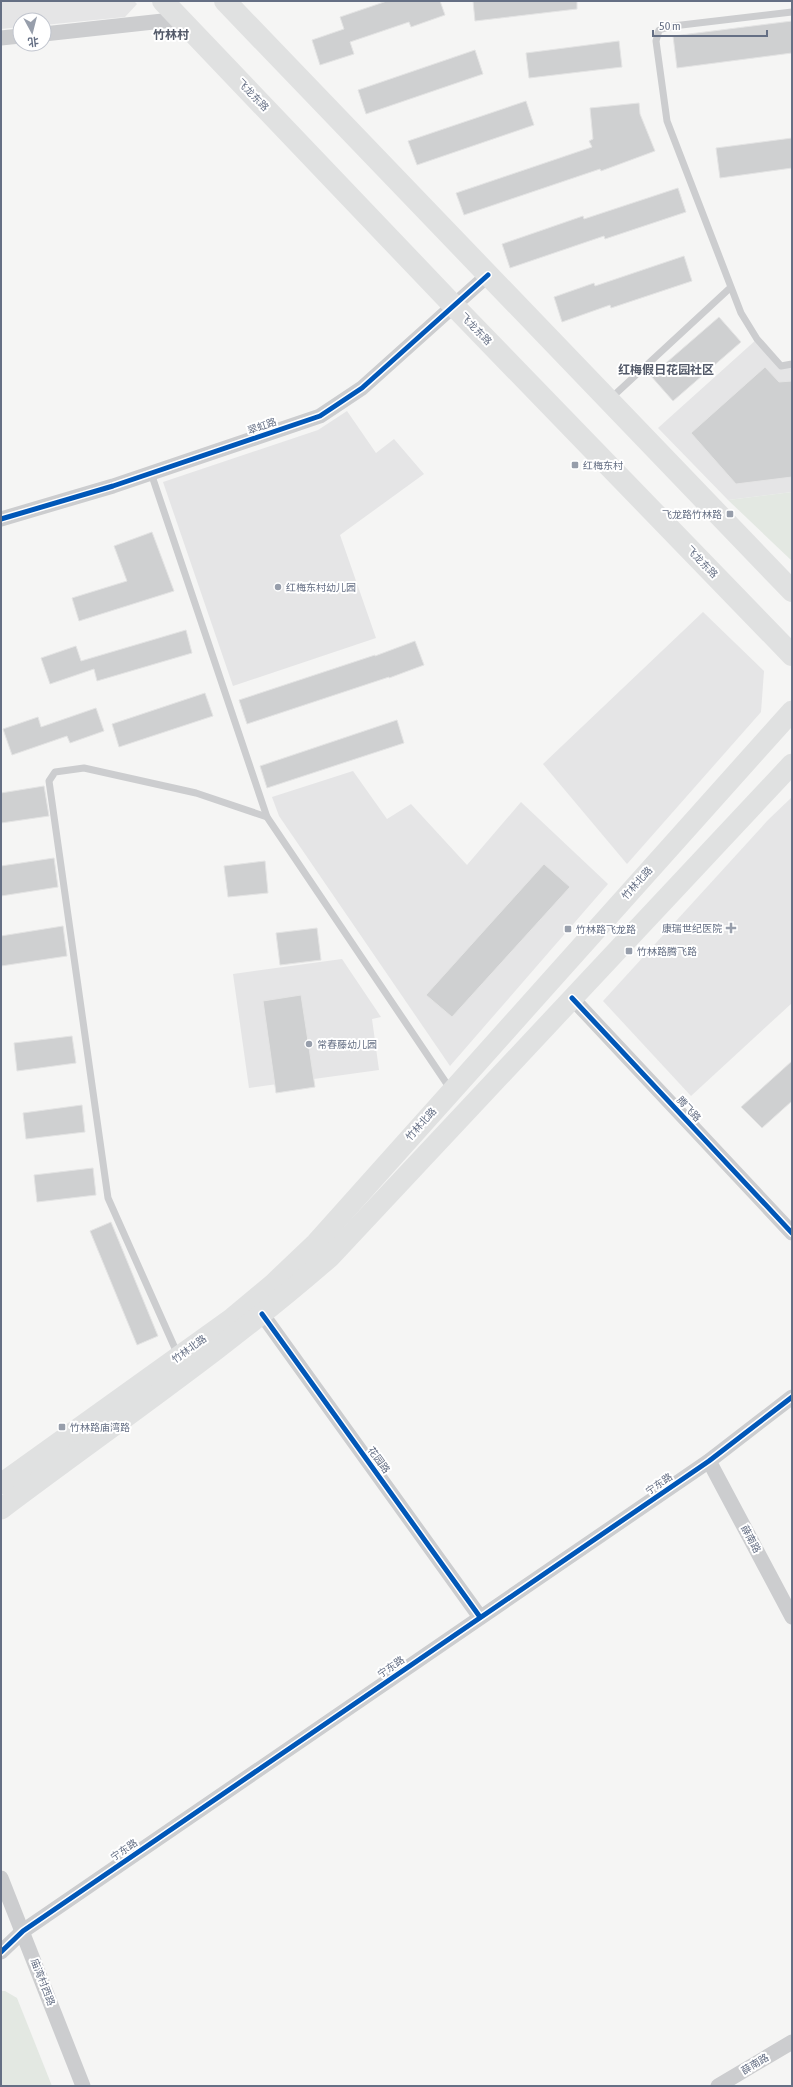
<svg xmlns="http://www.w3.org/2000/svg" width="793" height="2087" viewBox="0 0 793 2087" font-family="'Asap Condensed','Noto Sans SC',sans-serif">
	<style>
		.built { fill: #e5e5e6 }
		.green { fill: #e3e8e2 }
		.building { fill: #cfd0d1; stroke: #e4e4e4 }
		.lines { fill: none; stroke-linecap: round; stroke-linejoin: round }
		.lane { stroke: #cccdcf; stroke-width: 7 }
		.street { stroke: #cccdcf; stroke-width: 15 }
		.secondary { stroke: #e0e1e1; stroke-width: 21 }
		.primary { stroke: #e0e1e1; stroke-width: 22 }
		.cycleway-casing { stroke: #fff; stroke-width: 8 }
		.cycleway { stroke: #0057b8; stroke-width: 5 }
		.poi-dot { fill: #979eab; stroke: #fff; stroke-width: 1.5 }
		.labels { text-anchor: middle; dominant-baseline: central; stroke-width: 4; stroke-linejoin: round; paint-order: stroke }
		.street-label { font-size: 10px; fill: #656f84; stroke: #fff }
		.poi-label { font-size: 10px; fill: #656f84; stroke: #fff; text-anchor: start }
		.quarter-label { font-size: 12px; font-weight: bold; fill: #535a69; stroke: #fff }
	</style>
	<rect width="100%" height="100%" fill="#f5f5f4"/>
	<g class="built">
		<path d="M1 1H134L137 4 125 17 44 25V20H20V27L1 29Z"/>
		<path d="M757 339 781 366 792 364V492L728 500 658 428Z"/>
		<path d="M347 411 376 453 394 439 424 474 340 535 376 638 233 686 163 482 318 430Z"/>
		<path d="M703 612 764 671 761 712 627 864 543 764Z"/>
		<path d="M353 771 387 819 411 804 467 865 521 802 608 884 450 1066 279 816 272 797Z"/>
		<path d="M792 797V1003L691 1096 603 1001 768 820Z"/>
		<path d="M342 959 381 1017 372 1019 379 1070 249 1088 233 974Z"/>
	</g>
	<g class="green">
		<path d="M792 492V561L728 500Z"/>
		<path d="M1 1991H5L17 1998 52 2086H1Z"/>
	</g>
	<g class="building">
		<path d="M387 1H440L445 15 411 27 409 22 350 42 354 54 320 65 312 40 344 29 340 17Z"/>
		<path d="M473 1H577V9L475 21Z"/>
		<path d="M792 21V53L677 68 673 36Z"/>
		<path d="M619 41 622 67 529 78 526 53Z"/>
		<path d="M475 50 483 74 366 114 358 90Z"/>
		<path d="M526 101 534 125 417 165 408 141Z"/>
		<path d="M639 103 640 114 655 151 601 171 600 169 464 215 456 193 592 147 589 141 593 139 590 108Z"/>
		<path d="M792 138V168L720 178 716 148Z"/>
		<path d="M678 188 686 212 605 239 604 236 510 268 502 244 583 216 584 219Z"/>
		<path d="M684 256 692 281 611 308 610 305 562 322 554 297 594 283 595 286Z"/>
		<path d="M719 317 741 342 673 401 651 376Z"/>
		<path d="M765 367 779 382 792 381V477L736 484 691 433Z"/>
		<path d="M152 532 174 591 79 621 72 598 127 581 114 546Z"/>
		<path d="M186 630 192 653 97 681 94 669 50 684 41 658 76 646 81 661Z"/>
		<path d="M415 641 424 665 389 678V677L247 724 239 700 375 655V656Z"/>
		<path d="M205 693 213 716 119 747 112 724Z"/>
		<path d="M96 708 104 731 70 743 67 736 12 755 3 729 38 717 41 727Z"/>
		<path d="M397 720 404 743 267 788 260 766Z"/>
		<path d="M44 786 49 816 1 823V793Z"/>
		<path d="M54 858 58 887 1 896V866Z"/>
		<path d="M265 861 268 893 228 897 224 866Z"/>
		<path d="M544 864 570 887 452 1017 426 995Z"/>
		<path d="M63 926 67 956 1 966V936Z"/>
		<path d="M317 928 321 960 280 965 276 933Z"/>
		<path d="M301 995 315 1087 276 1093 263 1001Z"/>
		<path d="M72 1036 76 1063 17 1071 14 1043Z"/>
		<path d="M792 1061V1101L762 1128 741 1107Z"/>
		<path d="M82 1105 85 1132 26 1139 23 1113Z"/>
		<path d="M93 1168 96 1195 37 1202 34 1175Z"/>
		<path d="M111 1222 158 1336 137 1345 90 1231Z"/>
	</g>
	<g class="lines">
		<g class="lane">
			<path d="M792 12 673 26 659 30 656 41 667 121 741 313 757 339 781 366 792 364"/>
			<path d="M610 399 730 288"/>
			<path d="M151 473 267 817"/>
			<path d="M178 1355 108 1198 49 781 55 772 84 768 196 793 267 817 451 1090"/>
		</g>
		<g class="street">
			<path d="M44 34 181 19"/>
			<path d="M1 38 20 36"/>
			<path d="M1 519 113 486 320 416 362 388 488 275"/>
			<path d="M572 998 792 1233"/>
			<path d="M262 1314 480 1617"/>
			<path d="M709 1461 792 1617"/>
			<path d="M1 1878 83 2086"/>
			<path d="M1 1952 23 1931 709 1461 792 1397"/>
			<path d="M718 2086 792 2042"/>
		</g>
		<g class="secondary">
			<path d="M1 1484 231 1319 273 1284 316 1243 792 711"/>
			<path d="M1 1509C111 1426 226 1348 330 1257L792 764"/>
		</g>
		<g class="primary">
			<path d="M163 1 454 306 792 655"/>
			<path d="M225 1 792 591"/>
		</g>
		<defs>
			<g id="cycleway">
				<path d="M1 519 113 486 320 416 362 388 488 275"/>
				<path d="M572 998 792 1233"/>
				<path d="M262 1314 480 1617"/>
				<path d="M1 1952 23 1931 709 1461 792 1397"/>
			</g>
		</defs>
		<use href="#cycleway" class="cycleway-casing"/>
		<use href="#cycleway" class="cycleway"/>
	</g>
	<g class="poi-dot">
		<rect x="571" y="461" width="8" height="8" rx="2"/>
		<rect x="726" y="510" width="8" height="8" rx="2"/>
		<circle cx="278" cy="587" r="4"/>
		<path d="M729 922h4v4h4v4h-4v4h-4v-4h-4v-4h4z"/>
		<rect x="564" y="925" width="8" height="8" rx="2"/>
		<rect x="625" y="947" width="8" height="8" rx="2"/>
		<circle cx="309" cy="1044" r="4"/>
		<rect x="58" y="1423" width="8" height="8" rx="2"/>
	</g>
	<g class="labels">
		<g class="street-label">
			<text transform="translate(253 95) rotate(46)">飞龙东路</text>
			<text transform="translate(476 329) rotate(46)">飞龙东路</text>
			<text transform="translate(262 426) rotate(-19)">翠虹路</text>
			<text transform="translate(702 562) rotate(46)">飞龙东路</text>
			<text transform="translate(637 883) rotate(-48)">竹林北路</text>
			<text transform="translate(689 1109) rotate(47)">腾飞路</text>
			<text transform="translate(421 1124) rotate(-48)">竹林北路</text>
			<text transform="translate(189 1349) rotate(-36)">竹林北路</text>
			<text transform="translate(379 1460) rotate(54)">花园路</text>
			<text transform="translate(659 1484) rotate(-34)">宁东路</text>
			<text transform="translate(751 1539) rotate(62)">薛南路</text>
			<text transform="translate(391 1667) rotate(-34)">宁东路</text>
			<text transform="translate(124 1850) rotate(-34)">宁东路</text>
			<text transform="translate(43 1982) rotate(69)">庙湾村西路</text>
			<text transform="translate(755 2064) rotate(-31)">薛南路</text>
		</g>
		<g class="poi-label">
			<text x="583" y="465">红梅东村</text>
			<text x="722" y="514" text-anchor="end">飞龙路竹林路</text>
			<text x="286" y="587">红梅东村幼儿园</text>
			<text x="722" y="928" text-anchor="end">康瑞世纪医院</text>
			<text x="576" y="929">竹林路飞龙路</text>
			<text x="637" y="951">竹林路腾飞路</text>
			<text x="317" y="1044">常春藤幼儿园</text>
			<text x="70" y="1427">竹林路庙湾路</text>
		</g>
		<g class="quarter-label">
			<text x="171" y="35">竹林村</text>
			<text x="666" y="370">红梅假日花园社区</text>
		</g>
	</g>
	<rect width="793" height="2087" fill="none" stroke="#656f84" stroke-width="4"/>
	<g transform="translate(32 32) rotate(173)"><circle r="19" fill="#ffffff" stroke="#c1c5ce"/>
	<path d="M0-3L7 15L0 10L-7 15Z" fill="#979eab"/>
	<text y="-6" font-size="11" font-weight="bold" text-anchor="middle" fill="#656f84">北</text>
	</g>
	<path d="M653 30v6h114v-6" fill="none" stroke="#656f84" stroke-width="2"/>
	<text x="659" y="30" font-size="12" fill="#656f84" stroke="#ffffff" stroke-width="3" paint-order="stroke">50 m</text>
</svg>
